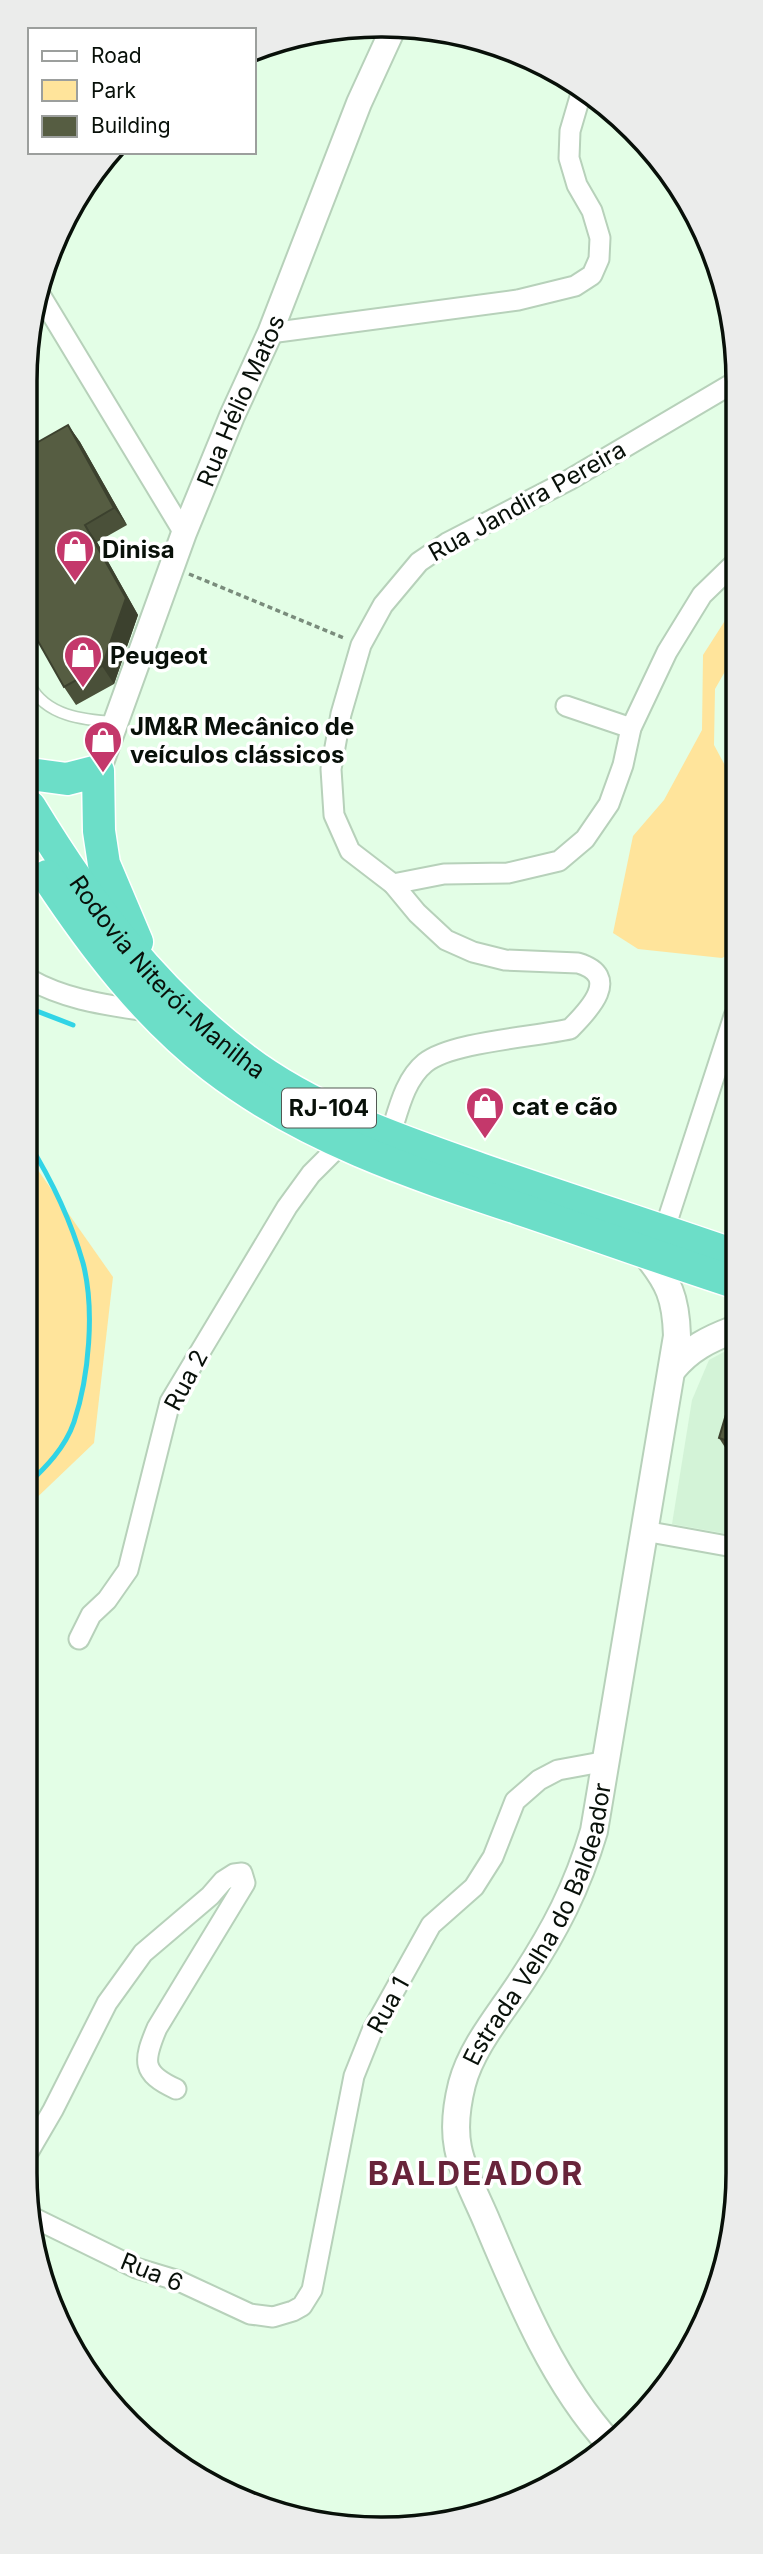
<svg xmlns="http://www.w3.org/2000/svg" width="763" height="2554" viewBox="0 0 763 2554" font-family="Inter,sans-serif">
	<style>
		.built { fill: #d3f3d7 }
		.green { fill: #ffe49b }
		.lines { fill: none; stroke-linecap: round; stroke-linejoin: round }
		.stream { stroke: #31d4e6; stroke-width: 5 }
		.service-casing { stroke: #b7d1ba; stroke-width: 13 }
		.minor-casing { stroke: #b7d1ba; stroke-width: 23 }
		.tertiary-casing { stroke: #b7d1ba; stroke-width: 28 }
		.secondary-casing { stroke: #b7d1ba; stroke-width: 30 }
		.trunk-casing { stroke: #fff; stroke-width: 35 }
		.path { stroke: #7a8c7c; stroke-width: 3.5; stroke-dasharray: 5 3.5; stroke-linecap: butt }
		.service { stroke: #fff; stroke-width: 10 }
		.minor { stroke: #fff; stroke-width: 19 }
		.tertiary { stroke: #fff; stroke-width: 24 }
		.secondary { stroke: #fff; stroke-width: 26 }
		.trunk { stroke: #6cdec8; stroke-width: 32 }
		.wall { fill: #4a5039 }
		.shaded-wall { fill: #3c412e }
		.building { fill: #565d42; stroke: #3c412e; stroke-width: 2 }
		.labels { text-anchor: middle; dominant-baseline: central; stroke-width: 7; stroke-linejoin: round; paint-order: stroke }
		.shield { fill: #fff; stroke: #525853; stroke-width: 2 }
		.shield-label { font-size: 23px; font-weight: bold; fill: #081009 }
		.street-label { font-size: 24px; fill: #081009; stroke: #fff }
		.poi-label { font-size: 24px; font-weight: bold; fill: #081009; stroke: #fff; text-anchor: start }
		.district-label { font-size: 32px; font-weight: bold; letter-spacing: 2px; fill: #68243a; stroke: #fff }
		.rim { fill: none; stroke: #081009; stroke-width: 3.5 }
	</style>
	<rect width="100%" height="100%" fill="#e3fee6"/>
	<path class="built" d="M733 1347V1535L672 1524 692 1400 709 1360Z"/>
	<g class="green">
		<path d="M735 605V654L715 689 714 745 735 784 734 952 722 958 638 949 613 933 633 836 664 800 702 730 703 655Z"/>
		<path d="M28 1156 113 1277 94 1443 27 1507Z"/>
	</g>
	<g class="lines">
		<g class="stream">
			<path d="M29 1008 73 1025"/>
			<path d="M27 1485C46 1467 65 1448 74 1422 89 1377 95 1309 83 1263 71 1221 51 1179 28 1142"/>
		</g>
		<defs>
			<path id="service" d="M30 685C46 716 83 720 115 722"/>
			<g id="minor">
				<path d="M39 293 184 533"/>
				<path d="M270 333 518 300 575 286 592 275 599 259 600 238 592 211 577 185 569 158 570 131 582 90"/>
				<path d="M566 706 631 728"/>
				<path d="M393 884 444 874 508 873 559 861 585 839 609 804 623 765 631 728 667 652 702 595 735 563"/>
				<path d="M29 979C68 1001 109 1005 152 1012"/>
				<path d="M390 1136C398 1112 404 1080 425 1063 451 1042 534 1037 570 1029 589 1010 622 976 578 963L505 960 473 952 446 940 417 913 393 884 350 851 334 815 331 769 341 714 361 645 383 605 419 562 447 543 569 480 735 382"/>
				<path d="M664 1231 734 1016"/>
				<path d="M644 1531 733 1547"/>
				<path d="M79 1639 91 1615 107 1600 128 1570 170 1402 287 1207 311 1174 342 1143"/>
				<path d="M25 2158 53 2110 107 2003 143 1953 210 1896 223 1881 234 1874 242 1873 245 1883 157 2028C143 2061 141 2073 176 2089"/>
				<path d="M34 2218 136 2268 179 2281 250 2314 273 2317 293 2311 302 2306 312 2290 354 2076 372 2031 431 1925 474 1887 493 1857 515 1801 539 1780 558 1770 607 1761"/>
			</g>
			<g id="tertiary">
				<path id="s1" d="M98 771 184 533 232 416 270 333 359 103 392 31"/>
			</g>
			<g id="secondary">
				<path d="M673 1369C689 1349 709 1339 733 1330"/>
				<path id="s2" d="M610 2444C554 2383 519 2298 487 2222 477 2198 463 2173 458 2148 454 2128 457 2104 462 2084 472 2046 502 2012 523 1979 555 1930 577 1888 594 1831L677 1336C676 1298 669 1282 645 1253"/>
			</g>
			<g id="trunk">
				<path d="M30 774 67 779 98 771 99 831 104 864 137 942"/>
				<path id="s3" d="M30 807C89 904 152 989 244 1059 312 1111 403 1142 483 1170 566 1199 650 1226 734 1255"/>
				<path d="M47 876C94 947 145 1014 213 1067 305 1138 415 1174 523 1210 594 1234 663 1259 734 1282"/>
			</g>
		</defs>
		<use href="#service" class="service-casing"/>
		<use href="#minor" class="minor-casing"/>
		<use href="#tertiary" class="tertiary-casing"/>
		<use href="#secondary" class="secondary-casing"/>
		<use href="#trunk" class="trunk-casing"/>
		<path class="path" d="M189 574 344 638"/>
		<use href="#service" class="service"/>
		<use href="#minor" class="minor"/>
		<use href="#tertiary" class="tertiary"/>
		<use href="#secondary" class="secondary"/>
		<use href="#trunk" class="trunk"/>
	</g>
	<g class="wall">
		<path d="M68 425 80 442 127 525 97 542 138 615 114 684 76 705 64 687Z"/>
		<path d="M733 1391V1453L728 1452 719 1438Z"/>
	</g>
	<g class="shaded-wall">
		<path d="M68 425 80 442 127 525 114 508Z"/>
		<path d="M85 525 97 542 138 615 114 684 102 666Z"/>
	</g>
	<g class="building">
		<path d="M68 425 114 508 85 525 126 598 102 666 64 687 30 627 31 446Z"/>
		<path d="M733 1391V1443L719 1438Z"/>
	</g>
	<defs>
		<symbol id="shop-pin" viewBox="-11 -11 22 30"><path d="M0 17L-7.5 6A9.5 9.5 0 1 1 7.5 6Z" fill="#c4386b" stroke="#fff"/><path d="M-5-2.5h2.3a2.7 3.5 0 0 1 5.4 0H5L5.5 6h-11ZM-1.5-2.5h3a1.5 2.3 0 0 0-3 0Z" fill="#fff"/></symbol>
	</defs>
	<g fill-rule="evenodd">
		<use href="#shop-pin" x="53" y="527" width="44" height="60"/>
		<use href="#shop-pin" x="61" y="633" width="44" height="60"/>
		<use href="#shop-pin" x="81" y="718" width="44" height="60"/>
		<use href="#shop-pin" x="463" y="1084" width="44" height="60"/>
	</g>
	<g class="labels">
		<rect class="shield" x="282" y="1088.5" width="94" height="39" rx="5"/>
		<g class="shield-label">
			<text x="329" y="1108">RJ-104</text>
		</g>
		<g class="street-label">
			<text stroke="none"><textPath href="#s1" startOffset="397">Rua Hélio Matos</textPath></text>
			<text transform="translate(527 501) rotate(-29)">Rua Jandira Pereira</text>
			<text stroke="none"><textPath href="#s3" startOffset="220">Rodovia Niterói-Manilha</textPath></text>
			<text transform="translate(186 1380) rotate(-62)">Rua 2</text>
			<text stroke="none"><textPath href="#s2" startOffset="578">Estrada Velha do Baldeador</textPath></text>
			<text transform="translate(388 2005) rotate(-61)">Rua 1</text>
			<text transform="translate(152 2272) rotate(22)">Rua 6</text>
		</g>
		<g class="poi-label">
			<text x="102" y="549">Dinisa</text>
			<text x="110" y="655">Peugeot</text>
			<text x="130" y="726">JM&amp;R Mecânico de<tspan x="130" dy="28">veículos clássicos</tspan></text>
			<text x="512" y="1106">cat e cão</text>
		</g>
		<g class="district-label">
			<text x="476" y="2173">BALDEADOR</text>
		</g>
	</g>
	<path d="M0 0H763V2554H0ZM381 37H382A344 344 0 0 1 726 381V2173A344 344 0 0 1 382 2517H381A344 344 0 0 1 37 2173V381A344 344 0 0 1 381 37Z" fill="#ebeceb" fill-rule="evenodd"/>
	<path class="rim" d="M381 37H382A344 344 0 0 1 726 381V2173A344 344 0 0 1 382 2517H381A344 344 0 0 1 37 2173V381A344 344 0 0 1 381 37Z"/>
	<rect x="28" y="28" width="228" height="126" fill="#ffffff" stroke="#9c9f9d" stroke-width="2"/>
	<rect x="42" y="51" width="35" height="10" fill="#ffffff" stroke="#9c9f9d" stroke-width="2"/>
	<text x="91" y="63" font-size="21" fill="#081009">Road</text>
	<rect x="42" y="80" width="35" height="21" fill="#ffe49b" stroke="#9c9f9d" stroke-width="2"/>
	<text x="91" y="98" font-size="21" fill="#081009">Park</text>
	<rect x="42" y="116" width="35" height="21" fill="#565d42" stroke="#9c9f9d" stroke-width="2"/>
	<text x="91" y="133" font-size="21" fill="#081009">Building</text>
</svg>
